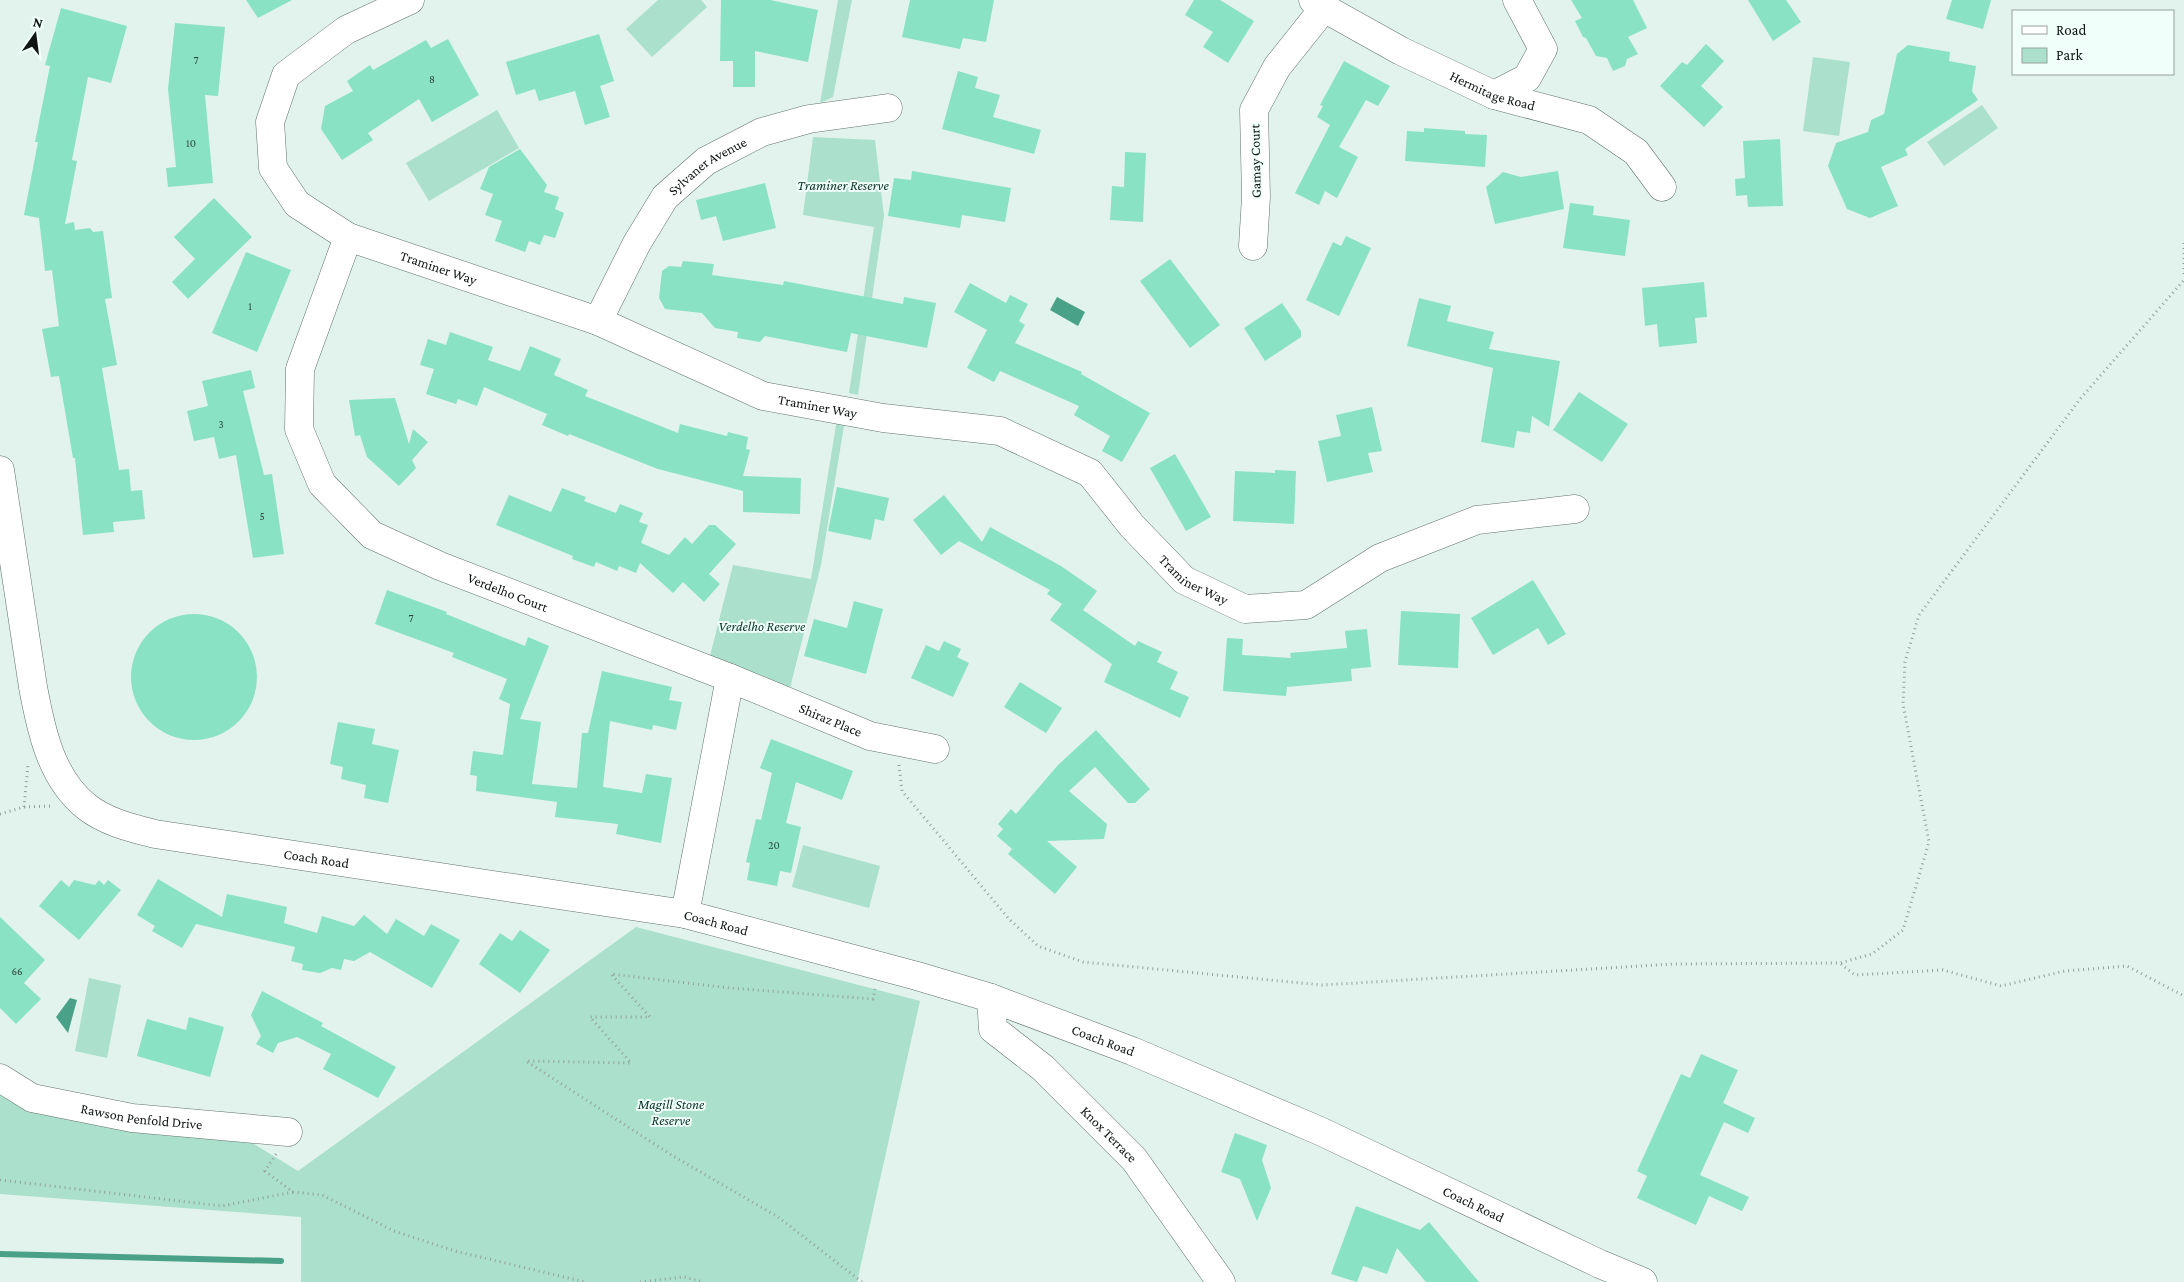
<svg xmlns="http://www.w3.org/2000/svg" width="2184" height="1282" viewBox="0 0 2184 1282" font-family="'Crimson Pro',serif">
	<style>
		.green { fill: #abe0cc }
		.water { fill: #49a287 }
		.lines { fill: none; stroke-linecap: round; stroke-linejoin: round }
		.stream { stroke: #49a287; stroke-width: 6 }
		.building { fill: #8ae2c5 }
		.minor-casing { stroke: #63726c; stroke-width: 29 }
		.path { stroke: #93a19c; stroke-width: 3; stroke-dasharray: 1 4; stroke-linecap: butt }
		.minor { stroke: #fff; stroke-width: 28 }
		.labels { text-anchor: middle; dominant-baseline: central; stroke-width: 4; stroke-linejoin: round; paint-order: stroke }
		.number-label { font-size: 11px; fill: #2e4840 }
		.street-label { font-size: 14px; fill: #0f1513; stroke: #f1fffa }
		.park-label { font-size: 14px; font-style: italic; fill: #083227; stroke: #f1fffa }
	</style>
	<rect width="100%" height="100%" fill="#e1f3ec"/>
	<g class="green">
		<path d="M658 0H701L707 7 652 57 626 29Z"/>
		<path d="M838 0H852L833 97 820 103Z"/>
		<path d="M1813 57 1850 62 1839 136 1803 131Z"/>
		<path d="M1982 105 1998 128 1944 166 1927 142Z"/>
		<path d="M497 110 519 148 429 201 406 163Z"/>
		<path d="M813 137 875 140 884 216 858 395 849 393 874 227 803 215Z"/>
		<path d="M837 419 845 420 821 565 790 688 710 656 733 565 811 579Z"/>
		<path d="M803 845 880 866 869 908 792 887Z"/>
		<path d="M636 927 920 1001 857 1282H301V1217L0 1194V1093L246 1139 298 1171Z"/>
		<path d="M89 978 121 985 107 1058 75 1051Z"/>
	</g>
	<g class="water">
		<path d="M1057 297 1085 312 1078 326 1050 310Z"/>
		<path d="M70 998 77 1000 68 1033 56 1017Z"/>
	</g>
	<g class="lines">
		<path class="stream" d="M0 1254 281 1261"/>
	</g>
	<g class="building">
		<path d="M246 0H292L258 18Z"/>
		<path d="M721 0H770L818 10 808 62 755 51V87H733V61H720Z"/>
		<path d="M910 0H994L986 42 963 38 960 49 902 37Z"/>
		<path d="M1194 0H1220L1254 21 1228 63 1203 47 1213 32 1185 15Z"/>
		<path d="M1571 0H1633L1647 28 1628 37 1638 54 1627 59 1625 66 1613 71 1607 58 1596 56 1586 38 1583 37 1575 21 1582 18Z"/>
		<path d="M1748 0H1786L1801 22 1773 41Z"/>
		<path d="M1952 0H1991L1983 29 1946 19Z"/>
		<path d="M61 8 127 26 111 83 88 77 72 160 77 161 65 224 74 222 75 230 90 228 93 232 103 231 112 298 105 299 117 365 102 368 119 470 129 469 131 491 142 490 145 519 113 522 114 532 83 535 75 458H73L59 376 51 377 42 329 59 326 52 270 45 271 39 218 24 215 38 142H35L50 66 45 65Z"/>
		<path d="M175 23 225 27 218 96 205 95 213 183 168 187 166 168 176 167 168 89Z"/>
		<path d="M599 34 614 81 600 86 610 117 585 125 575 91 539 101 535 89 516 95 506 62Z"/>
		<path d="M448 39 479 95 432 122 419 99 368 133 373 140 342 160 321 129 325 106 353 91 347 81 370 65 373 70 426 40 431 48Z"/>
		<path d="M1706 44 1724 61 1701 86 1723 107 1704 127 1660 86 1682 62 1687 65Z"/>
		<path d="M1908 45 1950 52 1949 61 1976 66 1972 91 1978 100 1905 149 1908 155 1881 167 1898 206 1870 218 1847 209 1828 166 1836 143 1868 132 1871 120 1884 114 1897 54Z"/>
		<path d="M1344 61 1390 86 1378 106 1366 100 1339 147 1358 157 1337 198 1325 191 1319 205 1295 193 1330 125 1317 117 1323 106 1320 105Z"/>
		<path d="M958 71 978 77 975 88 1000 95 993 117 1041 130 1034 154 942 129Z"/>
		<path d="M1424 128 1465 131V134L1487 135 1485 167 1405 161 1407 131 1424 132Z"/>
		<path d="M1780 139 1783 206 1748 207 1747 195 1736 196 1735 179 1745 178 1743 141Z"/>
		<path d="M520 149 547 185 544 192 559 197 555 209 564 213 555 238 544 235 540 245 529 241 525 252 495 241 502 221 485 215 493 194 480 189 489 167Z"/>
		<path d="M1125 152 1146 153 1143 222 1110 220 1112 186 1124 187Z"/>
		<path d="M912 171 1011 188 1005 222 962 215 960 228 888 216 894 178 911 180Z"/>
		<path d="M1558 171 1564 209 1495 224 1486 187 1503 172 1521 177Z"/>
		<path d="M765 183 776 228 723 241 716 216 701 220 696 200Z"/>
		<path d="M214 198 252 237 188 299 172 282 195 259 174 237Z"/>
		<path d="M1570 203 1594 206 1593 215 1630 220 1625 256 1563 248Z"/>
		<path d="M1346 236 1371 248 1339 316 1306 300 1333 242 1341 246Z"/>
		<path d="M246 252 291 270 257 352 212 333Z"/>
		<path d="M1170 259 1220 325 1190 348 1140 281Z"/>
		<path d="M683 261 714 264 712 275 783 285 784 281 903 304 904 297 936 303 927 348 851 333 847 352 765 336 760 342 737 338 738 332 715 328 702 313 665 309 659 298 662 271 669 266 681 267Z"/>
		<path d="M1704 282 1707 317 1695 318 1697 343 1659 347 1657 324 1645 326 1642 288Z"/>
		<path d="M970 283 1006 303 1010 295 1028 304 1019 321 1025 325 1015 343 1082 372 1081 374 1150 413 1122 462 1102 451 1110 436 1074 415 1079 406 1000 371 994 382 967 368 987 330 954 312Z"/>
		<path d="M1419 298 1451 306 1447 321 1494 332 1489 349 1560 361 1549 427 1532 416 1530 433 1517 431 1514 448 1481 442 1493 368 1407 346Z"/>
		<path d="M1282 303 1301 331V337L1265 361 1244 328Z"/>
		<path d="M450 332 493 347 488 360 520 371 530 346 561 359 554 375 588 390 585 396 678 433 680 424 727 436 728 432 748 437 746 449 750 450 743 476 801 478 800 514 743 512V491L658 469 569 434 568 436 542 425 547 414 484 387 477 406 458 399 456 404 426 394 434 369 420 365 428 339 446 345Z"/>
		<path d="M251 370 255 388 243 391 264 475 272 474 284 554 253 558 236 455 219 459 214 437 194 441 187 411 208 406 202 381Z"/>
		<path d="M1579 392 1628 424 1602 462 1553 430Z"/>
		<path d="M395 398 409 444 413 429 428 442 412 460 416 468 399 486 367 457 360 435 355 436 349 400Z"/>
		<path d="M1372 407 1382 451 1368 453 1373 472 1327 482 1318 441 1341 436 1336 415Z"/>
		<path d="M1175 454 1211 517 1186 531 1150 468Z"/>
		<path d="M1275 470 1296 471 1294 524 1233 521 1235 471 1275 473Z"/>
		<path d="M837 487 889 498 884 521 875 519 871 540 828 531Z"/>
		<path d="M562 488 586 497 584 501 616 513 620 504 643 513 639 522 648 525 641 543 669 555 685 537 692 544 709 525H715L736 544 709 574 720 584 704 602 683 582 673 593 640 563 636 573 619 566 617 571 596 562 594 567 572 559 573 556 496 525 509 495 551 512Z"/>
		<path d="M944 495 982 542 990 527 1061 566 1097 591 1083 610 1135 646 1138 641 1162 652 1157 662 1178 672 1170 689 1189 697 1180 718 1104 682 1112 664 1050 620 1062 604 1047 594 1050 590 959 541 941 555 913 520Z"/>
		<path d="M1533 580 1566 634 1548 645 1538 628 1493 655 1471 618Z"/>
		<path d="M387 590 447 612 446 614 525 646 528 637 549 646 520 719 541 722 532 784 577 788 582 733H588L602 671 672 687 669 700 682 702 676 730 653 725 652 730 610 721 603 787 642 793 646 774 672 778 661 843 616 834 618 824 555 817 557 802 476 791 477 776 470 775 473 751 503 755 510 704 499 699 507 679 452 657 454 653 375 624Z"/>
		<path d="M854 601 883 609 866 674 804 656 814 619 847 628Z"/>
		<path d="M1401 611 1460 614 1458 668 1398 665Z"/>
		<circle cx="194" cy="677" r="63"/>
		<path d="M1367 629 1371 667 1351 669 1352 681 1287 687 1286 696 1223 691 1227 638 1243 639 1242 655 1291 658 1290 653 1347 648 1345 631Z"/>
		<path d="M944 641 961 649 957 657 969 663 953 697 911 678 926 645 939 651Z"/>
		<path d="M1020 682 1062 708 1046 733 1004 707Z"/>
		<path d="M338 722 375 729 372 744 399 750 388 803 364 798 366 785 341 779 343 767 330 764Z"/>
		<path d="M1096 730 1150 789 1135 803H1128L1095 767 1069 791 1107 824 1104 839 1047 841 1077 867 1055 894 1008 854 1012 849 997 836 1003 829 998 824 1011 809 1016 814 1058 765Z"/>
		<path d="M771 739 853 771 842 800 796 782 786 823 801 827 791 873 780 871 777 886 747 880 750 863 746 862 756 819 761 820 772 773 760 768Z"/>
		<path d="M158 879 222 917 227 894 287 907 284 923 317 933 322 916 354 926 364 915 387 934 396 919 424 936 431 924 460 940 432 988 370 952 354 961 344 959 341 970 332 968 320 973 302 970 303 964 291 961 295 947 196 924 182 948 152 931 155 926 137 915Z"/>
		<path d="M61 880 69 887 74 880 95 885 99 880 104 885 108 880 121 890 79 940 39 906Z"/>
		<path d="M0 917 45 960 24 983 41 999 16 1024 0 1008Z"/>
		<path d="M520 930 550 950 520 993 479 964 500 933 512 941Z"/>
		<path d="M262 991 323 1023 321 1026 396 1067 378 1098 323 1069 331 1054 297 1037 278 1043 273 1053 256 1044 261 1036 251 1015Z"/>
		<path d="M189 1017 224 1027 210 1077 137 1056 147 1019 186 1030Z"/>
		<path d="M1701 1054 1738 1070 1723 1103 1755 1118 1748 1133 1724 1122 1700 1175 1749 1197 1742 1211 1709 1196 1696 1225 1637 1198 1647 1176 1637 1171 1681 1074 1690 1078Z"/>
		<path d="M1235 1133 1267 1145 1262 1160 1271 1188 1257 1221 1240 1179 1221 1172Z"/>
		<path d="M1356 1206 1420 1230 1429 1222 1479 1282H1426L1397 1248 1387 1274 1363 1266 1357 1282 1331 1274Z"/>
	</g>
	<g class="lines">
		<defs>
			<g id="minor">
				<path id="s1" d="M410 0 346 30 286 75 270 122 273 168 297 204 348 237 598 321 763 396 883 418 1000 431 1090 473 1132 526 1184 580 1245 609 1306 605 1380 558 1477 520 1575 509"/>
				<path id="s2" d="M1313 0 1324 8 1401 51 1494 95 1589 120 1636 152 1662 187"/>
				<path d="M1494 95 1527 78 1543 49 1517 0"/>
				<path id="s3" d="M348 237 300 369 299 429 322 484 372 535 440 566 730 678 685 914"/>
				<path d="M1253 246 1256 197 1254 110 1277 67 1324 8"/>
				<path id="s4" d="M598 321 637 243 665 197 706 161 762 132 809 119 888 108"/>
				<path id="s5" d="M0 470 33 687C41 730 51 779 87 807 106 822 132 828 155 834L685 914 917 976 991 998 1132 1051 1320 1131 1600 1264 1643 1282"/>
				<path id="s6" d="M730 678 870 736 935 749"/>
				<path id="s7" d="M991 998 993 1029 1043 1068 1134 1159 1221 1282"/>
				<path id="s8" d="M0 1078 32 1098 132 1118 288 1132"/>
			</g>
		</defs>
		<use href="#minor" class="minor-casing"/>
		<g class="path">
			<path d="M2184 243V275"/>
			<path d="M899 765 902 791 1009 919 1038 946 1083 962 1322 985 1674 964 1840 963 1872 954 1903 930 1929 842 1903 704 1905 662 1919 615 2080 399 2184 280"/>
			<path d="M24 807 28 765"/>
			<path d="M0 814 24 807 53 806"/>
			<path d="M1841 964 1855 975 1943 970 2001 986 2065 971 2127 966 2184 996"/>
			<path d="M276 1154 265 1171 293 1192 322 1195 394 1231 455 1251 585 1282"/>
			<path d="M0 1180 222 1206 293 1192"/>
			<path d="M640 1282 684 1277 703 1282"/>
			<path d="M862 1282 778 1217 673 1156 526 1061 631 1063 590 1017H650L611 974 730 988 873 999 875 989"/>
		</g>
		<use href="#minor" class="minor"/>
	</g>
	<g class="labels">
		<g class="number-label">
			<text x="196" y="60">7</text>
			<text x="432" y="79">8</text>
			<text x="191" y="143">10</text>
			<text x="250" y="306">1</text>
			<text x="221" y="424">3</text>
			<text x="262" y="516">5</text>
			<text x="411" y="618">7</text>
			<text x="774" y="845">20</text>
			<text x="17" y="971">66</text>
		</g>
		<g class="street-label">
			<text stroke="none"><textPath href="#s2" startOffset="202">Hermitage Road</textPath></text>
			<text transform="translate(1255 161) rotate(-91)">Gamay Court</text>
			<text stroke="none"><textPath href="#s4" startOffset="194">Sylvaner Avenue</textPath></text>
			<text stroke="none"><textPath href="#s1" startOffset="441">Traminer Way</textPath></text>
			<text stroke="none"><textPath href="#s1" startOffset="846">Traminer Way</textPath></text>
			<text stroke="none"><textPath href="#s1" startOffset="1280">Traminer Way</textPath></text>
			<text stroke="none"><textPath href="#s3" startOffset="479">Verdelho Court</textPath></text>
			<text stroke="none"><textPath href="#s6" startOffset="109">Shiraz Place</textPath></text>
			<text stroke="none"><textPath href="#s5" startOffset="591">Coach Road</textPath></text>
			<text stroke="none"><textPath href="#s5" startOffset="996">Coach Road</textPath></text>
			<text stroke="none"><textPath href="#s5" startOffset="1401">Coach Road</textPath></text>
			<text stroke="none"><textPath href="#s8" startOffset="149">Rawson Penfold Drive</textPath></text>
			<text stroke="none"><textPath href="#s7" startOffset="188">Knox Terrace</textPath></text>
			<text stroke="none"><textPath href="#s5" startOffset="1806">Coach Road</textPath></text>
		</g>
		<g class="park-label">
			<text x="843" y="185">Traminer Reserve</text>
			<text x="762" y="626">Verdelho Reserve</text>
			<text x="671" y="1104">Magill Stone<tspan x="671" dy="16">Reserve</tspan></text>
		</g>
	</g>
	<rect x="2012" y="10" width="162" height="65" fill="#f1fffa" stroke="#97a19e"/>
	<rect x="2022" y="26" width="25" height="8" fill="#ffffff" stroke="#97a19e"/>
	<text x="2056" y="35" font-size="15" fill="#0f1513">Road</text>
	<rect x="2022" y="48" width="25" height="15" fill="#abe0cc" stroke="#97a19e"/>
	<text x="2056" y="60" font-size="15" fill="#0f1513">Park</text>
	<g transform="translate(35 35) rotate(14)" stroke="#f1fffa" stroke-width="4" paint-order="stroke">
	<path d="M0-4L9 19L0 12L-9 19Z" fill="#0f1513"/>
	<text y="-8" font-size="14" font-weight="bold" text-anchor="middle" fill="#0f1513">N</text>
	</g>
</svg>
